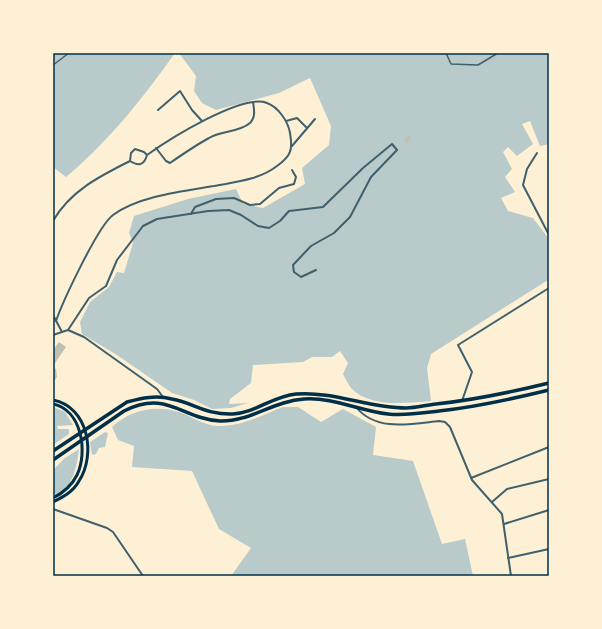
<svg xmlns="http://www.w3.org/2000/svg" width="602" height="629" viewBox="0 0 602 629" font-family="'Nunito Sans',sans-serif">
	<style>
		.green { fill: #b9caca }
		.building { fill: #bec0b2 }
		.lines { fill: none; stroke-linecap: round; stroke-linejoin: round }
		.pedestrian { stroke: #3f606c; stroke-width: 1.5 }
		.minor { stroke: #3f606c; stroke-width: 2 }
		.secondary { stroke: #003049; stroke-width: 3 }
		.primary { stroke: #003049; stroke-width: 3.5 }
		.neatline { fill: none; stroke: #003049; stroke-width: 1.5 }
	</style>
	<rect width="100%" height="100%" fill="#fdf0d5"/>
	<g class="green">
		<path d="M53 53H175C143 98 109 141 66 177L53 167Z"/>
		<path d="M179 53H549V144L540 146 530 121 522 124 533 144 517 156 508 147 503 152 512 169 505 177 515 192 501 198 508 211 533 218 549 239 548 280 431 354 427 368 431 401C406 403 370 408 351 388 348 384 345 378 343 374L348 363 340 351 332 357H312L303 362 253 365 251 383 230 399 229 404 248 403 231 408 212 409 194 400 172 393 117 355 82 334 80 322 90 302 109 287 117 272 124 273 133 243 129 233 134 216 188 199 236 189 243 204 263 208 305 184 302 168 329 145 331 126 310 78 279 93 216 110 202 103 194 91 196 76Z"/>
		<path d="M53 407 65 412 73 425 57 426 58 429H69V434L53 445Z"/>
		<path d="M283 407H298L321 422 343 409 376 427 373 455 413 461 442 544 465 539 473 576H231L251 548 219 529 192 471 132 467 134 446 118 440 112 427C129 411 152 405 175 411 189 414 203 426 218 426 241 427 262 415 283 407Z"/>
		<path d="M105 432 108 433 105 447 99 448 96 454 92 455 90 442Z"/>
		<path d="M79 449C77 466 72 491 53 497V470L65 458Z"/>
	</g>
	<g class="building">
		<path d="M408 135 411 138 407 143 404 141Z"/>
		<path d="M59 342 66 347 53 366V350Z"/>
		<path d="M53 367 56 369 57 377 53 383Z"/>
	</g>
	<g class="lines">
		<g class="pedestrian">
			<path d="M446 53 451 64 478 65 498 53"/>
			<path d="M53 65 69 53"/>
		</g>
		<g class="minor">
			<path d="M158 110 180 91 192 110 202 121"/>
			<path d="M286 121 297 118 307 128"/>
			<path d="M292 146 315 119"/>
			<path d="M156 148 166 161 170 163C183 154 196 145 209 138 221 131 240 132 250 123 256 117 254 109 253 102"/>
			<path d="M537 153 527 169 523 185 549 235"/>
			<path d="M191 214 195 207 216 199 234 198 250 205 260 204 279 188 294 184 296 177 292 170"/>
			<path d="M53 221C70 191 100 176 130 161"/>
			<path d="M53 315 62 332"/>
			<path d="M56 321C63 301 98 226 113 215 138 196 184 191 214 186 235 182 259 180 277 166 291 156 293 150 290 133 288 121 278 107 267 103 242 93 168 140 147 155 144 166 138 166 130 161L131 153 135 149 144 152 147 155"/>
			<path d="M68 330 89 298 106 286 117 260 143 226 157 219 208 211 229 210 241 215 258 226 269 228 280 221 289 211 323 207 363 168 392 144 397 150 371 177 350 217 334 233 311 246 293 265 294 272 301 277 316 270"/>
			<path d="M53 335 68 330 84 337 157 389 163 397"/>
			<path d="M462 401 472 372 458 345 549 288"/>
			<path d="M356 407C376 432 411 424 439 421L445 422 450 427 472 480 502 514 511 576"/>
			<path d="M471 478 549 447"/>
			<path d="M492 502 507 489 549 479"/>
			<path d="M53 509 107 528 113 532 143 576"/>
			<path d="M504 524 549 510"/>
			<path d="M508 558 549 549"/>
		</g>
		<g class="secondary">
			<path d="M53 400C89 407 96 455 79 481 73 492 63 497 53 502"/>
			<path d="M53 404C82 410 88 452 77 475 72 485 63 493 53 498"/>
		</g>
		<g class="primary">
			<path d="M53 451 127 402C142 398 156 395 172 399 194 403 206 415 233 414 255 413 273 396 296 394 334 391 368 408 406 408 416 408 426 405 436 404 474 400 512 392 549 383"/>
			<path d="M53 460 124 411C167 389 182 419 220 421 249 422 274 401 304 399 333 397 360 411 388 414 405 416 422 413 439 411 476 407 512 399 549 390"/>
		</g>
	</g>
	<rect width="602" height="629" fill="none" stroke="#fdf0d5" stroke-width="108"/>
	<rect x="54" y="54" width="494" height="521" class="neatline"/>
</svg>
